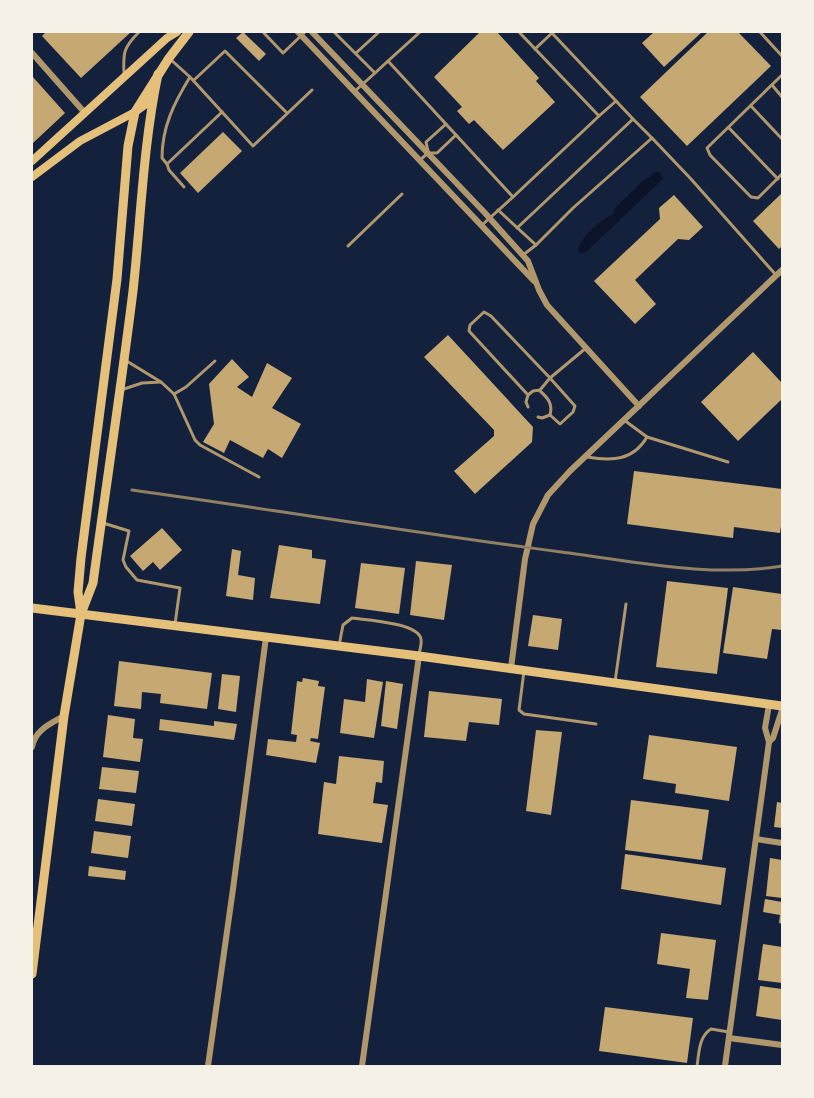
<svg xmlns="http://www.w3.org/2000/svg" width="814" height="1098" viewBox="0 0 814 1098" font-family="Inter,sans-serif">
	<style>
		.water { fill: #0b132b }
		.building { fill: #c6a872 }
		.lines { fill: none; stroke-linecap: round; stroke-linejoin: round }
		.service { stroke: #b1986c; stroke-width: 3 }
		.minor { stroke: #b1986c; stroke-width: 6 }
		.secondary { stroke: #e5c07b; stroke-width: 8 }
		.primary { stroke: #e5c07b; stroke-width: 9 }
		.rail { stroke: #918062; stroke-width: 3 }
	</style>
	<rect width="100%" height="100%" fill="#14213d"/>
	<path class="water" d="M655 171 660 172 663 179 585 253 580 254 578 250C583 235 599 221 613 214L615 208 645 179 650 177Z"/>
	<g class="building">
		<path d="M46 32H131L81 78 42 36Z"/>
		<path d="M243 32 266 54 259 61 236 38Z"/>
		<path d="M480 32H497L539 78 536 81 555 102 503 150 474 120 469 124 457 111 462 107 434 77Z"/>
		<path d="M654 32H702L664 67 642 43Z"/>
		<path d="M708 32H738L771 66 687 146 640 97Z"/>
		<path d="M32 76 65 113 32 144Z"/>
		<path d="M223 132 242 151 198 193 180 173Z"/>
		<path d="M782 193V246L779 249 753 221Z"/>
		<path d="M674 195 703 227 689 240 678 239 635 280 656 304 635 324 594 281 660 219 659 208Z"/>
		<path d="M448 335 533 427 532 442 475 494 454 471 494 436V430L424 357Z"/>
		<path d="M753 352 782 383V399L738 441 701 402Z"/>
		<path d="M232 359 249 377 237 387 252 397 267 363 292 378 272 408 301 424 282 458 268 449 263 458 230 440 224 453 203 442 214 424 209 384Z"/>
		<path d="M634 471 782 489V519L780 533 734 527 733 538 627 524Z"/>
		<path d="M162 528 182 550 160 570 153 562 143 571 130 556Z"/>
		<path d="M279 545 312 550V558L326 560 320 604 270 598Z"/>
		<path d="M232 549 241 551 238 575 255 578 253 600 226 596Z"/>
		<path d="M416 561 452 565 444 620 410 615Z"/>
		<path d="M361 563 405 568 399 614 355 608Z"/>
		<path d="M667 581 728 588 717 674 656 667Z"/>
		<path d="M733 587 782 594V630L772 629 767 659 723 653Z"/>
		<path d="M533 615 562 619 558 650 528 646Z"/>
		<path d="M119 661 212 673 207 709 160 703 161 694 142 692 141 709 114 706Z"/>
		<path d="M222 674 240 676 236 712 218 709Z"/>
		<path d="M303 678 319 681 318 686 325 687 318 739 311 738 310 741 320 743 316 763 266 755 268 739 296 742 297 735 291 734 297 681 302 682Z"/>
		<path d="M367 679 383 682 374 738 340 733 344 699 365 702Z"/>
		<path d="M386 681 403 684 397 729 381 726Z"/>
		<path d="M429 691 502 699 499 725 469 722 466 741 424 737Z"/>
		<path d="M108 715 135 719 133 738 143 739 140 762 103 757Z"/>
		<path d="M160 719 214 726V721L237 724 234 740 159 730Z"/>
		<path d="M536 730 562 732 551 815 526 811Z"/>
		<path d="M649 735 737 747 729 801 675 793 676 784 643 779Z"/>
		<path d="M339 756 384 761 382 783 376 782 373 803 388 805 382 843 318 834 324 782 336 784Z"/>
		<path d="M102 767 139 771 136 793 99 789Z"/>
		<path d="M98 799 135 804 132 826 95 821Z"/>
		<path d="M631 800 709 810 702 860 625 850Z"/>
		<path d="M777 802 782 803V828L774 827Z"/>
		<path d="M94 831 131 836 128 858 91 853Z"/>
		<path d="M625 854 726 868 721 905 621 889Z"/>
		<path d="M770 858 782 860V898L766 896Z"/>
		<path d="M89 866 126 871 125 880 88 876Z"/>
		<path d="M765 899 782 902V924L779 923 780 915 763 912Z"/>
		<path d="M661 933 716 940 708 1000 686 998 690 969 657 964Z"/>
		<path d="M763 944 782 947V983L758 980Z"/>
		<path d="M760 986 782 989V1020L756 1016Z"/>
		<path d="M605 1007 693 1018 687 1063 599 1051Z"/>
	</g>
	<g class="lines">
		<g class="service">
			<path d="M263 32 283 53 305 32"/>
			<path d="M334 32 375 73 355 91"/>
			<path d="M519 32 599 116 616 101"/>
			<path d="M551 32 633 119"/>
			<path d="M760 32 782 56"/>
			<path d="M535 49 552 33"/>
			<path d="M356 53 379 32"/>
			<path d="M170 59 190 77C174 103 162 127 162 158L167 164 222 112 190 77"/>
			<path d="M388 61 420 32"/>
			<path d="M375 73 388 61 513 197 482 225"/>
			<path d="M124 75C123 53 123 48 139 32"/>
			<path d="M782 75 707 148 710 155 751 197 758 198 782 174"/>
			<path d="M194 80 225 51 287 113"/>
			<path d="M772 85 782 97"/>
			<path d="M751 106 782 139"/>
			<path d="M222 112 253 146 312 90"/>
			<path d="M729 128 778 179"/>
			<path d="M428 151 426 142 446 124"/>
			<path d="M420 160 428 153H437L456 135"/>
			<path d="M167 164 169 170 184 187"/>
			<path d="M513 197 599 116"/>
			<path d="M498 210 536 245 523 255"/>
			<path d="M517 228 633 119 652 138"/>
			<path d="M536 245 573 208 652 138 691 179 776 275"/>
			<path d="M348 246 402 194"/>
			<path d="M161 382 174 394 195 440 200 445 259 477"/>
			<path d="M121 390 142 383 161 382 125 360"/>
			<path d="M540 391C548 398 553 404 550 415"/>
			<path d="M174 394 186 387 215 361"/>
			<path d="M528 395 533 391 540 390 550 378 575 406 573 412 560 424 550 415"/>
			<path d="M528 407 526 402 528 395 469 331 470 325 484 312 491 316 550 378 586 348"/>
			<path d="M538 417 542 418 550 415"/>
			<path d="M647 437 728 462"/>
			<path d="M587 457C612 461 633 461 647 437L624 420"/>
			<path d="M103 523 129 531 123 560 126 567 137 580 180 588 175 624"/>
			<path d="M339 646 343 625 352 618C367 620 418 623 421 639 422 643 420 650 419 654"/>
			<path d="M524 671 519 710 524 714 596 724"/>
			<path d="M615 682 626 604"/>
			<path d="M697 1066C699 1053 699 1036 711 1029L729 1032"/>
		</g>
		<g class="minor">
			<path d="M298 32 534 281"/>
			<path d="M312 32 485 213 528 261 539 290 547 305 639 406"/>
			<path d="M32 53 85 113"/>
			<path d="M511 668 525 559 533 524 548 495 570 471 782 270"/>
			<path d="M769 742 773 738 782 710"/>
			<path d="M32 747C35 730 50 724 64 716"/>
			<path d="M756 839 782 843"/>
			<path d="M729 1038 782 1045"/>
			<path d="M208 1066 233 889 266 637"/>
			<path d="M362 1066 419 656"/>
			<path d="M725 1066 769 742 765 728 769 705"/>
		</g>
		<g class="secondary">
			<path d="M32 161 167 38 177 32"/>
			<path d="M32 177 80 141 135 112 152 100"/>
		</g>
		<g class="primary">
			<path d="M32 608 419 656 782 706"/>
			<path d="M81 614 78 592 81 558 117 279 128 146 135 112 169 58 189 32"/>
			<path d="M32 974 64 716 81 614 93 583C106 486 121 388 133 291 141 218 143 146 158 74"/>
		</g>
		<path class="rail" d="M132 490C275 510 417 533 561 552 633 561 710 578 782 566"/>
	</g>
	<rect width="814" height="1098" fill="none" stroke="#f6f1e7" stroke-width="66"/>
</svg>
